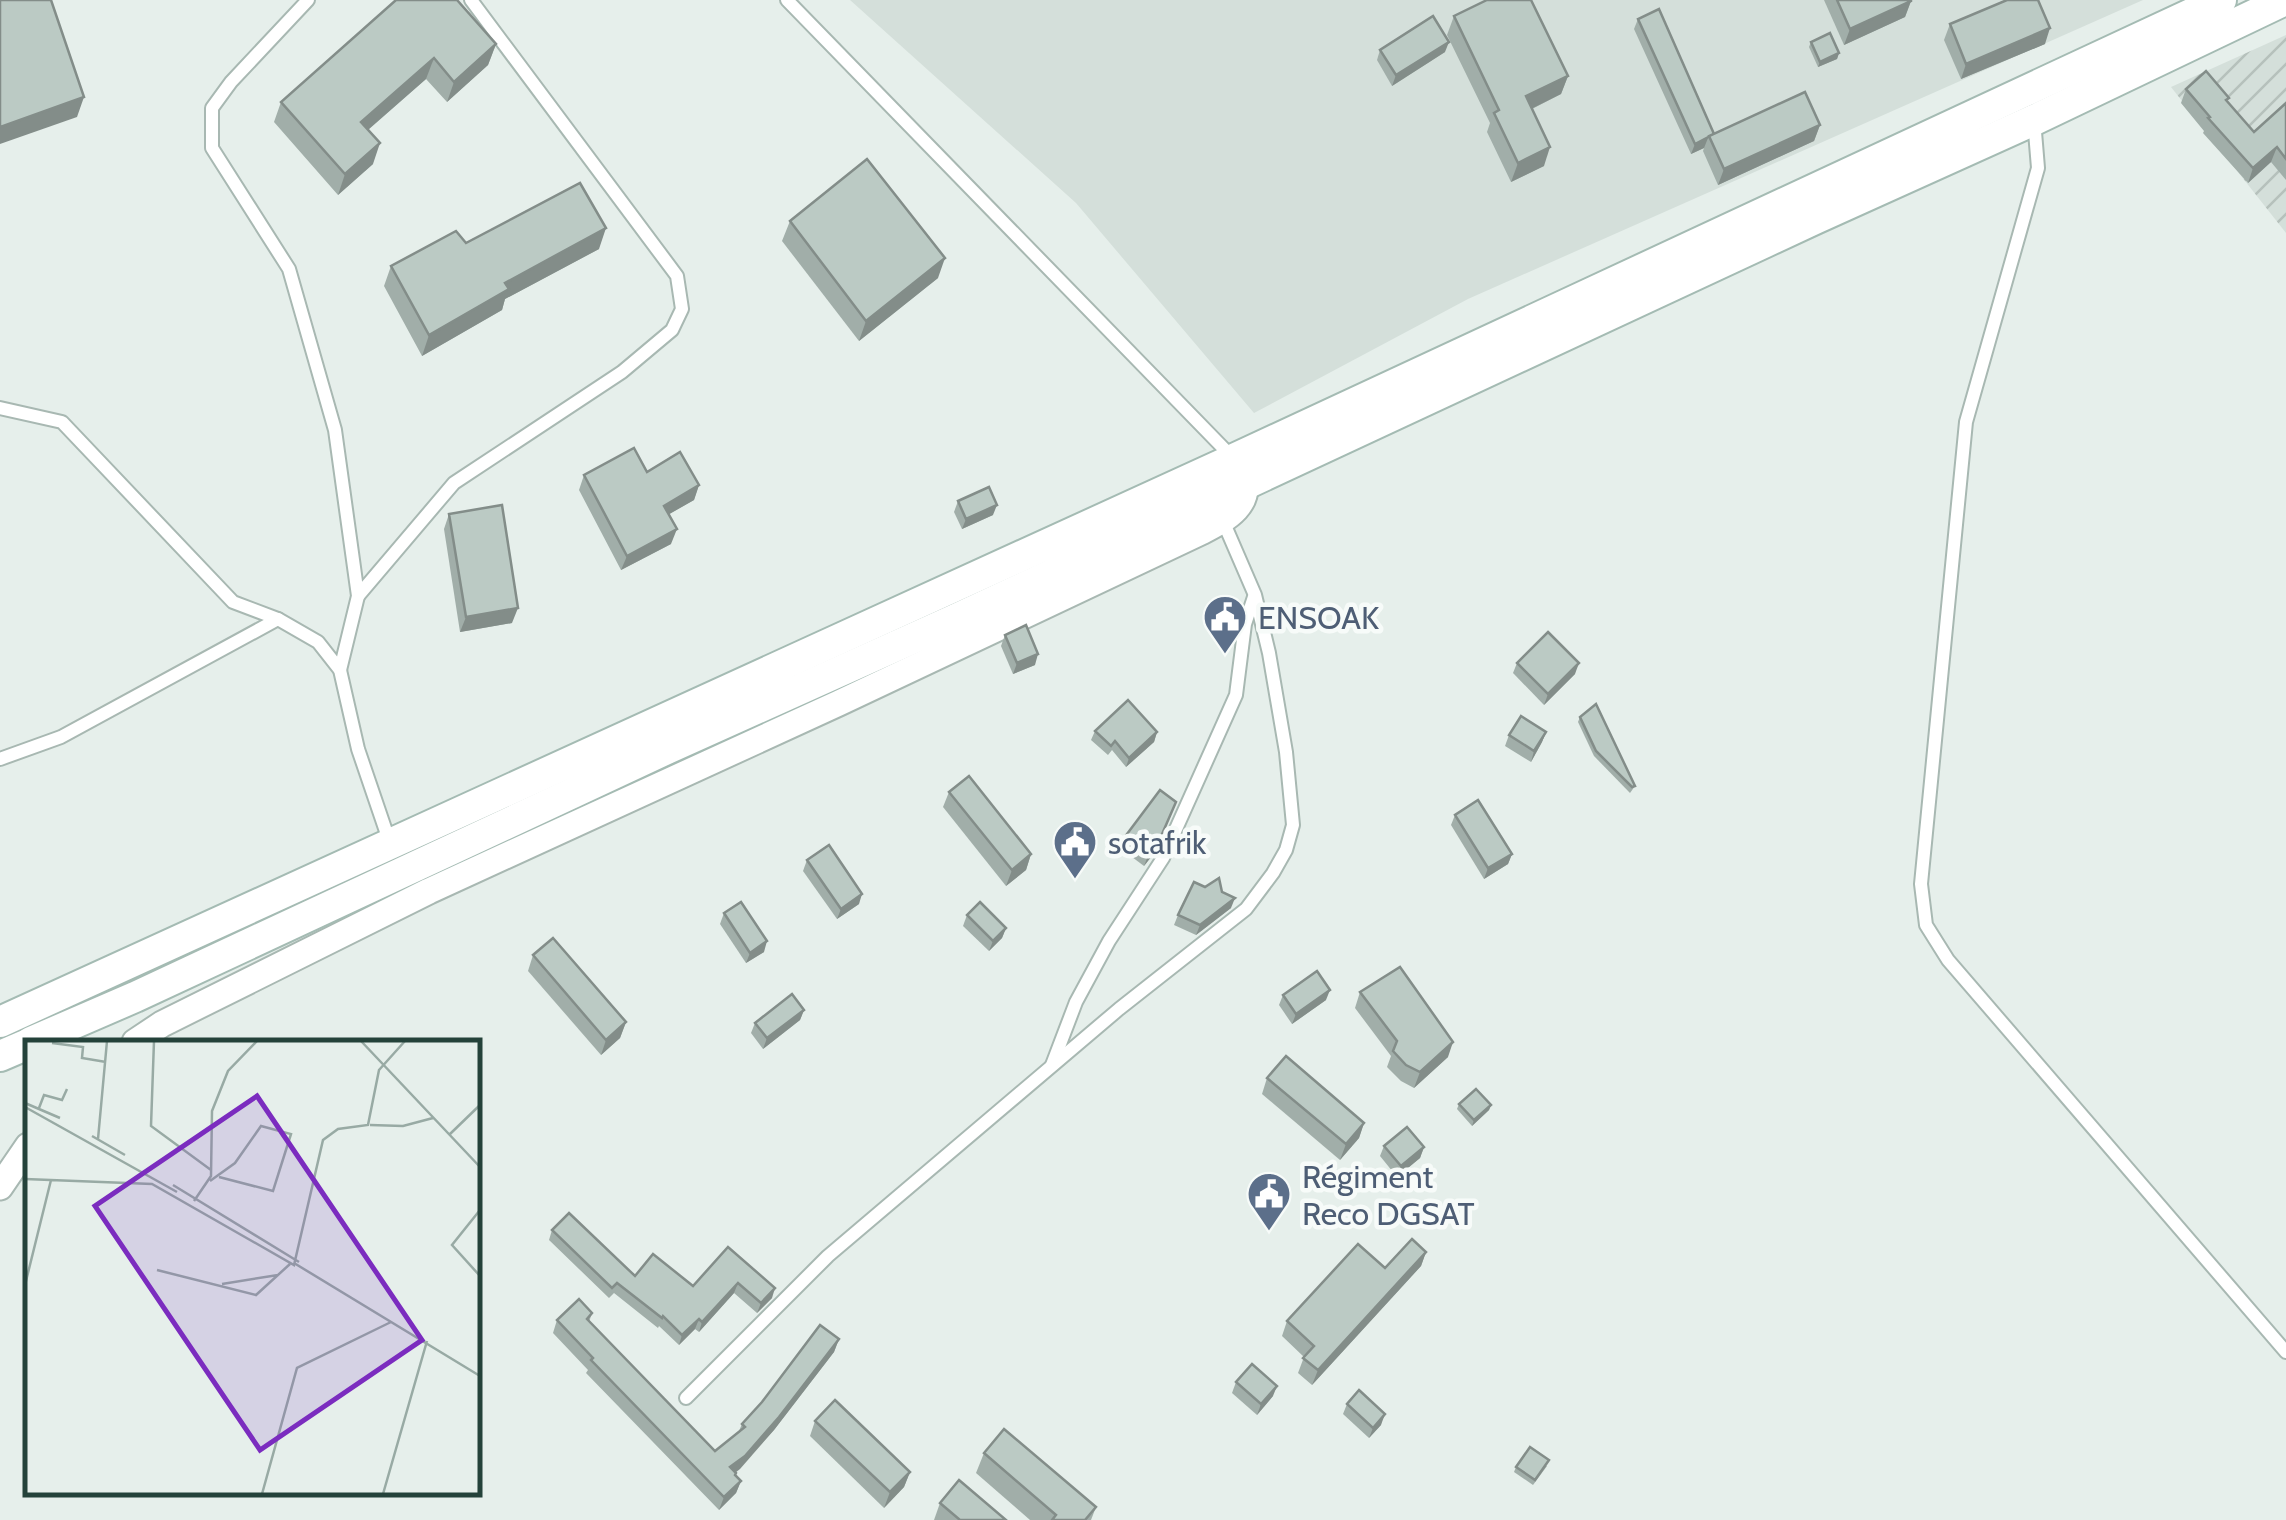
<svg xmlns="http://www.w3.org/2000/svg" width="2286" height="1520" viewBox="0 0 2286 1520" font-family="Cabin,sans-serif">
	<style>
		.built { fill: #d4dfda }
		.industrial { fill: url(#industrial-furrows) }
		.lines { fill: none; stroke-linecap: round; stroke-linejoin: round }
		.lane-casing { stroke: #a8b8b2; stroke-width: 16 }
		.street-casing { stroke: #a8b8b2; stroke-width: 29 }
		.secondary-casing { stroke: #a4bbb3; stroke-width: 34 }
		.lane { stroke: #fff; stroke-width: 12 }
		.street { stroke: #fff; stroke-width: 25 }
		.secondary { stroke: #fff; stroke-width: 30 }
		.wall { fill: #a1aea9 }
		.shaded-wall { fill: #838d89 }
		.building { fill: #bbcac4; stroke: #838d89; stroke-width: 2.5 }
		.labels { text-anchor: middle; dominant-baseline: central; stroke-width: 9; stroke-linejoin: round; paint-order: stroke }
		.service-label { font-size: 32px; fill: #4e5e75; stroke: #f7fbf9; text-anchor: start }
		.inset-road { fill: none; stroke: #98aaa4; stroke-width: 2.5 }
		.view { fill: #7b2cbf; fill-opacity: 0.15; stroke: #7b2cbf; stroke-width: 5 }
		.inset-edge { fill: none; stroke: #24423a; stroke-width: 5 }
	</style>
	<defs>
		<pattern id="industrial-furrows" width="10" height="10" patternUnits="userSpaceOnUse" patternTransform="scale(2.5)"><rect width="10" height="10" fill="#d4dfda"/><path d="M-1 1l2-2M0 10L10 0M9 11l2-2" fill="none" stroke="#b6c1bc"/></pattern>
	</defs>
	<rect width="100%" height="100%" fill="#e6efeb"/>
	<path class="built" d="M850 0H2143L1468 299 1254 413 1076 203Z"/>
	<path class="industrial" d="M2286 35V233L2171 87Z"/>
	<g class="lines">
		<defs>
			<g id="lane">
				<path d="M308 0 231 82 212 108V148L289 269 335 430 358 596 340 670"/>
				<path d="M787 0 1232 457"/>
				<path d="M2034 120 2038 168 1966 422 1921 884 1926 925 1948 960 2286 1352"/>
				<path d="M0 408 62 422 233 602 278 619 318 642 340 670 358 749 391 846"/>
				<path d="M358 596 454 483 622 372 672 330 682 309 677 276 471 0"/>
				<path d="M0 759 61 737 278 619"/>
				<path d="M1052 1065 1076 1002 1109 941 1163 858 1236 695 1245 624 1254 597"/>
				<path d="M686 1398 828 1256 1119 1009 1246 909 1273 873 1286 850 1293 825 1286 752 1269 653 1255 595 1223 521"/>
			</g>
			<g id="street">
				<path d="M135 1042 162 1024 429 891 839 703 1199 533C1224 520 1256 505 1241 472"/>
				<path d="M0 1187 28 1146"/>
			</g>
			<g id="secondary">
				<path d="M0 1022 1234 459 2221 0"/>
				<path d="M31 1042 135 997 667 749 956 619 1815 219 2034 120 2285 0"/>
				<path d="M0 1056 28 1044"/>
			</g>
		</defs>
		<use href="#lane" class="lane-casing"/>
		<use href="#street" class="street-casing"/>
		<use href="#secondary" class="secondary-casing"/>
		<use href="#lane" class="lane"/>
		<use href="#street" class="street"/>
		<use href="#secondary" class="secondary"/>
	</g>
	<g class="wall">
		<path d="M396 0 496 44 488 65 447 102 426 79 368 130 373 164 338 195 274 122 281 102Z"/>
		<path d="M1824 0H1911V1L1905 17 1844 45Z"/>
		<path d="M1454 16 1568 76 1561 94 1532 109 1544 166 1511 182 1487 132 1490 123 1447 35Z"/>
		<path d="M1638 19 1714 134 1820 125 1814 141 1718 185 1703 151 1704 148 1691 154 1634 29Z"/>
		<path d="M1950 24 2045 44 1961 79 1944 40Z"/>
		<path d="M1811 42 1839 53 1837 59 1818 67 1809 47Z"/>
		<path d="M1380 50 1445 52 1392 86 1377 60Z"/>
		<path d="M2186 89 2229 98 2227 101 2254 132 2286 103V180L2271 162 2248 183 2203 133 2204 131 2181 103Z"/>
		<path d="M790 221 938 278 859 341 782 241Z"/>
		<path d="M466 243 599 249 505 299 502 310 422 356 384 286 391 266Z"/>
		<path d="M647 472 699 485 694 500 669 514 671 544 621 570 579 490 584 475Z"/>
		<path d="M958 501 993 515 962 529 954 512Z"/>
		<path d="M449 514 512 623 460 632 444 529Z"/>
		<path d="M1005 635 1035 665 1013 674 1001 646Z"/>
		<path d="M1517 663 1575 674 1544 705 1513 673Z"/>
		<path d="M1580 717 1635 786 1630 793 1594 756 1578 722Z"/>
		<path d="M1095 731 1157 732 1154 742 1126 767 1112 750 1108 755 1091 740Z"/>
		<path d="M1546 732 1542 742 1531 762 1505 746 1509 735Z"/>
		<path d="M949 792 1031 854 1026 870 1006 886 943 807Z"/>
		<path d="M1176 802 1155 852 1144 866 1120 848 1124 838Z"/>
		<path d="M1455 815 1512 854 1508 864 1484 879 1451 825Z"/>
		<path d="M807 860 859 904 837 919 803 871Z"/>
		<path d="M1205 887 1222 892 1231 908 1196 935 1174 925 1178 915Z"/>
		<path d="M724 913 764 952 746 963 720 924Z"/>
		<path d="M967 915 1006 928 1002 938 989 951 963 926Z"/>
		<path d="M533 955 626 1022 620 1038 601 1055 528 971Z"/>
		<path d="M1360 992 1448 1057 1414 1088 1401 1081 1387 1067 1391 1056 1355 1008Z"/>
		<path d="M1283 995 1326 1000 1292 1024 1279 1005Z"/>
		<path d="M804 1010 800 1020 763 1049 751 1033 755 1023Z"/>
		<path d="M1267 1078 1364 1123 1359 1138 1340 1160 1262 1094Z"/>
		<path d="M1459 1104 1491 1105 1489 1110 1472 1126 1457 1109Z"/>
		<path d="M1384 1146 1424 1147 1420 1158 1397 1177 1380 1156Z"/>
		<path d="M552 1230 635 1276 693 1286 728 1247 772 1298 757 1313 734 1293 699 1332 695 1329 679 1345 659 1326 658 1328 614 1293 609 1298 549 1240Z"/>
		<path d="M1426 1252 1421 1266 1312 1385 1298 1373 1304 1357 1282 1336 1287 1321 1385 1268Z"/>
		<path d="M592 1313 589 1322 715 1451 739 1431 742 1424 839 1339 834 1352 774 1430 735 1472V1476L741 1481 736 1493 719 1510 586 1373 588 1370 553 1333 557 1320Z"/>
		<path d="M1236 1382 1273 1396 1257 1415 1232 1393Z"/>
		<path d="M1347 1404 1381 1425 1369 1438 1343 1414Z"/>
		<path d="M815 1421 910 1472 904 1487 884 1508 810 1436Z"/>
		<path d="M984 1453 1096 1507 1091 1520H1030L976 1473Z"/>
		<path d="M1547 1466 1533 1485 1514 1472 1516 1467Z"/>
		<path d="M940 1503 1006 1520H934Z"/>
	</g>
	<g class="shaded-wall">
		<path d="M1911 1 1905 17 1844 45 1850 29Z"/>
		<path d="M2050 28 2045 44 1961 79 1966 64Z"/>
		<path d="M1449 42 1445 52 1392 86 1396 75Z"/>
		<path d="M496 44 488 65 447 102 454 82Z"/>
		<path d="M1839 53 1837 59 1818 67 1820 62Z"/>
		<path d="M434 58 426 79 354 142 361 122Z"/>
		<path d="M1568 76 1561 94 1519 115 1526 96Z"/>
		<path d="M84 97 77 117 0 144V127Z"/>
		<path d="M1820 125 1814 141 1718 185 1724 169Z"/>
		<path d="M1708 138 1704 148 1691 154 1695 144Z"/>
		<path d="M380 143 373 164 338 195 345 174Z"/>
		<path d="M1550 147 1544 166 1511 182 1518 163Z"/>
		<path d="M2277 147 2271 162 2248 183 2253 168Z"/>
		<path d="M606 228 599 249 505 299 502 310 422 356 429 335 505 283Z"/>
		<path d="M945 258 938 278 859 341 866 321Z"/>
		<path d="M699 485 694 500 659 520 664 506Z"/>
		<path d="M997 505 993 515 962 529 966 519Z"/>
		<path d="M677 529 671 544 621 570 627 556Z"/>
		<path d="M518 608 512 623 460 632 466 617Z"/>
		<path d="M1038 654 1035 665 1013 674 1017 663Z"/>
		<path d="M1579 663 1575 674 1544 705 1548 694Z"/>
		<path d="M1157 732 1154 742 1126 767 1129 758Z"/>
		<path d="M1546 732 1542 742 1531 762 1534 751Z"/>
		<path d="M1176 802 1155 852 1144 866 1148 856Z"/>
		<path d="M1031 854 1026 870 1006 886 1012 870Z"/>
		<path d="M1512 854 1508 864 1484 879 1488 868Z"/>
		<path d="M862 894 859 904 837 919 841 909Z"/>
		<path d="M1235 898 1231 908 1196 935 1200 925Z"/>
		<path d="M1006 928 1002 938 989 951 993 941Z"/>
		<path d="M767 941 764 952 746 963 750 953Z"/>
		<path d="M1330 990 1326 1000 1292 1024 1296 1014Z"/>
		<path d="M804 1010 800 1020 763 1049 767 1038Z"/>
		<path d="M626 1022 620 1038 601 1055 606 1040Z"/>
		<path d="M1453 1042 1448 1057 1414 1088 1420 1072Z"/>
		<path d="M1491 1105 1489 1110 1472 1126 1474 1120Z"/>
		<path d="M1364 1123 1359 1138 1340 1160 1346 1144Z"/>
		<path d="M1424 1147 1420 1158 1397 1177 1401 1166Z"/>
		<path d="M1426 1252 1421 1266 1312 1385 1318 1370Z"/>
		<path d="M738 1283 734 1293 699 1332 702 1322Z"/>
		<path d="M775 1288 772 1298 757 1313 761 1303Z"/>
		<path d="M699 1319 695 1329 679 1345 682 1335Z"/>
		<path d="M839 1339 834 1352 774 1430 740 1469 726 1480 730 1467Z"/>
		<path d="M1277 1386 1273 1396 1257 1415 1261 1404Z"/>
		<path d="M1385 1414 1381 1425 1369 1438 1373 1428Z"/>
		<path d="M910 1472 904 1487 884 1508 890 1492Z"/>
		<path d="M741 1481 736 1493 719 1510 724 1497Z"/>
	</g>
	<g class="building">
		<path d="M0 0H51L84 97 0 127Z"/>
		<path d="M396 0H457L496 44 454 82 434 58 361 122 380 143 345 174 281 102Z"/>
		<path d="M1487 0H1531L1568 76 1526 96 1550 147 1518 163 1494 113 1499 110 1454 16Z"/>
		<path d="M1837 0H1911V1L1850 29Z"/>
		<path d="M2007 0H2038L2050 28 1966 64 1950 24Z"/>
		<path d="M1659 9 1714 134 1695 144 1638 19Z"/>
		<path d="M1433 16 1449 42 1396 75 1380 50Z"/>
		<path d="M1830 33 1839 53 1820 62 1811 42Z"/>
		<path d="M2206 71 2229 98 2226 100 2254 132 2286 103V159L2277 147 2253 168 2208 118 2210 117 2186 89Z"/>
		<path d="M1805 92 1820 125 1724 169 1709 136Z"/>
		<path d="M867 159 945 258 866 321 790 221Z"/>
		<path d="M580 183 606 228 505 283 509 289 429 335 391 266 456 231 466 243Z"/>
		<path d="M634 448 647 472 680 452 699 485 664 506 677 529 627 556 584 475Z"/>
		<path d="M989 487 997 505 966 519 958 501Z"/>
		<path d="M502 505 518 608 466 617 449 514Z"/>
		<path d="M1026 625 1038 654 1017 663 1005 635Z"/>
		<path d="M1548 632 1579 663 1548 694 1517 663Z"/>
		<path d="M1128 700 1157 732 1129 758 1115 741 1111 746 1095 731Z"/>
		<path d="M1596 704 1635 786 1632 787 1596 751 1580 717Z"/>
		<path d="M1521 716 1546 732 1534 751 1509 735Z"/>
		<path d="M969 776 1031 854 1012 870 949 792Z"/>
		<path d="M1160 790 1176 802 1159 841 1148 856 1124 838Z"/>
		<path d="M1478 800 1512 854 1488 868 1455 815Z"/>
		<path d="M829 845 862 894 841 909 807 860Z"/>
		<path d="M1219 878 1222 892 1235 898 1200 925 1178 915 1194 882 1205 887Z"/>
		<path d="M741 902 767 941 750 953 724 913Z"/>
		<path d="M980 902 1006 928 993 941 967 915Z"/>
		<path d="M553 938 626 1022 606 1040 533 955Z"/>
		<path d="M1400 967 1453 1042 1420 1072 1406 1065 1393 1051 1397 1041 1360 992Z"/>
		<path d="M1317 971 1330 990 1296 1014 1283 995Z"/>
		<path d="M792 994 804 1010 767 1038 755 1023Z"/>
		<path d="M1286 1056 1364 1123 1346 1144 1267 1078Z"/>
		<path d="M1476 1089 1491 1105 1474 1120 1459 1104Z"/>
		<path d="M1407 1127 1424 1147 1401 1166 1384 1146Z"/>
		<path d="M569 1213 635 1276 653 1254 693 1286 728 1247 775 1288 761 1303 738 1283 702 1322 699 1319 682 1335 663 1316 662 1318 617 1283 612 1288 552 1230Z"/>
		<path d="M1412 1239 1426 1252 1318 1370 1303 1358 1314 1346 1287 1321 1358 1244 1385 1268Z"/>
		<path d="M579 1299 592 1313 587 1319 715 1451 745 1427 742 1424 762 1402 820 1325 839 1339 779 1417 745 1456 730 1467 736 1473 735 1475 741 1481 724 1497 591 1360 593 1358 557 1320Z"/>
		<path d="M1252 1364 1277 1386 1261 1404 1236 1382Z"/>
		<path d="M1359 1390 1385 1414 1373 1428 1347 1404Z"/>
		<path d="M835 1400 910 1472 890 1492 815 1421Z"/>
		<path d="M1004 1429 1096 1507 1085 1520H1052L1056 1515 984 1453Z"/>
		<path d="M1530 1447 1549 1460 1535 1480 1516 1467Z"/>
		<path d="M959 1480 1006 1520H960L940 1503Z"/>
	</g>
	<defs>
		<symbol id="civic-pin" viewBox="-11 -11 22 30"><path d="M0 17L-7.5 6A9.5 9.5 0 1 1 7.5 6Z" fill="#5c6f8a" stroke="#f7fbf9"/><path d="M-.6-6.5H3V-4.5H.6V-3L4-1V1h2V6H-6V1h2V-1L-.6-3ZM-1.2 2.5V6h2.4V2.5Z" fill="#fff"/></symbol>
	</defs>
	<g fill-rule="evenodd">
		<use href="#civic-pin" x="1200" y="592" width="50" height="68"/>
		<use href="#civic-pin" x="1050" y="817" width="50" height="68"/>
		<use href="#civic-pin" x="1244" y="1169" width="50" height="68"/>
	</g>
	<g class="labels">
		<g class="service-label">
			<text x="1258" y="617">ENSOAK</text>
			<text x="1108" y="842">sotafrik</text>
			<text x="1302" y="1176">Régiment<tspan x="1302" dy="37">Reco DGSAT</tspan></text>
		</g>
	</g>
	<g transform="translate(25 1040)">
		<rect width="455" height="455" fill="#e6efeb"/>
		<path class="inset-road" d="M129 1 126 86 186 130M336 1 455 127M27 3 58 7 57 18 81 22M0 63 35 78M0 67 152 152M14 68 19 55 37 60 42 49M345 85 378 86 408 78M425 94 455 65M67 96 100 115M73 99 82 1M0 139 127 144 269 225 298 100 313 89 343 85 354 30 380 1M185 141 210 123 236 86 266 94 248 151 194 137M148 145 274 222M169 161 186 136 187 71 203 31 232 1M455 170 427 205 455 236M269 223 455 336M132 230 231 255 265 224M197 244 253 235M0 245 26 140M237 454 272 328 366 282M358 454 402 301M454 454 455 387"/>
		<path class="view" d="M232 56 397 300 235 410 70 166Z"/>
		<rect width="455" height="455" class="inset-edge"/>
	</g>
</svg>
